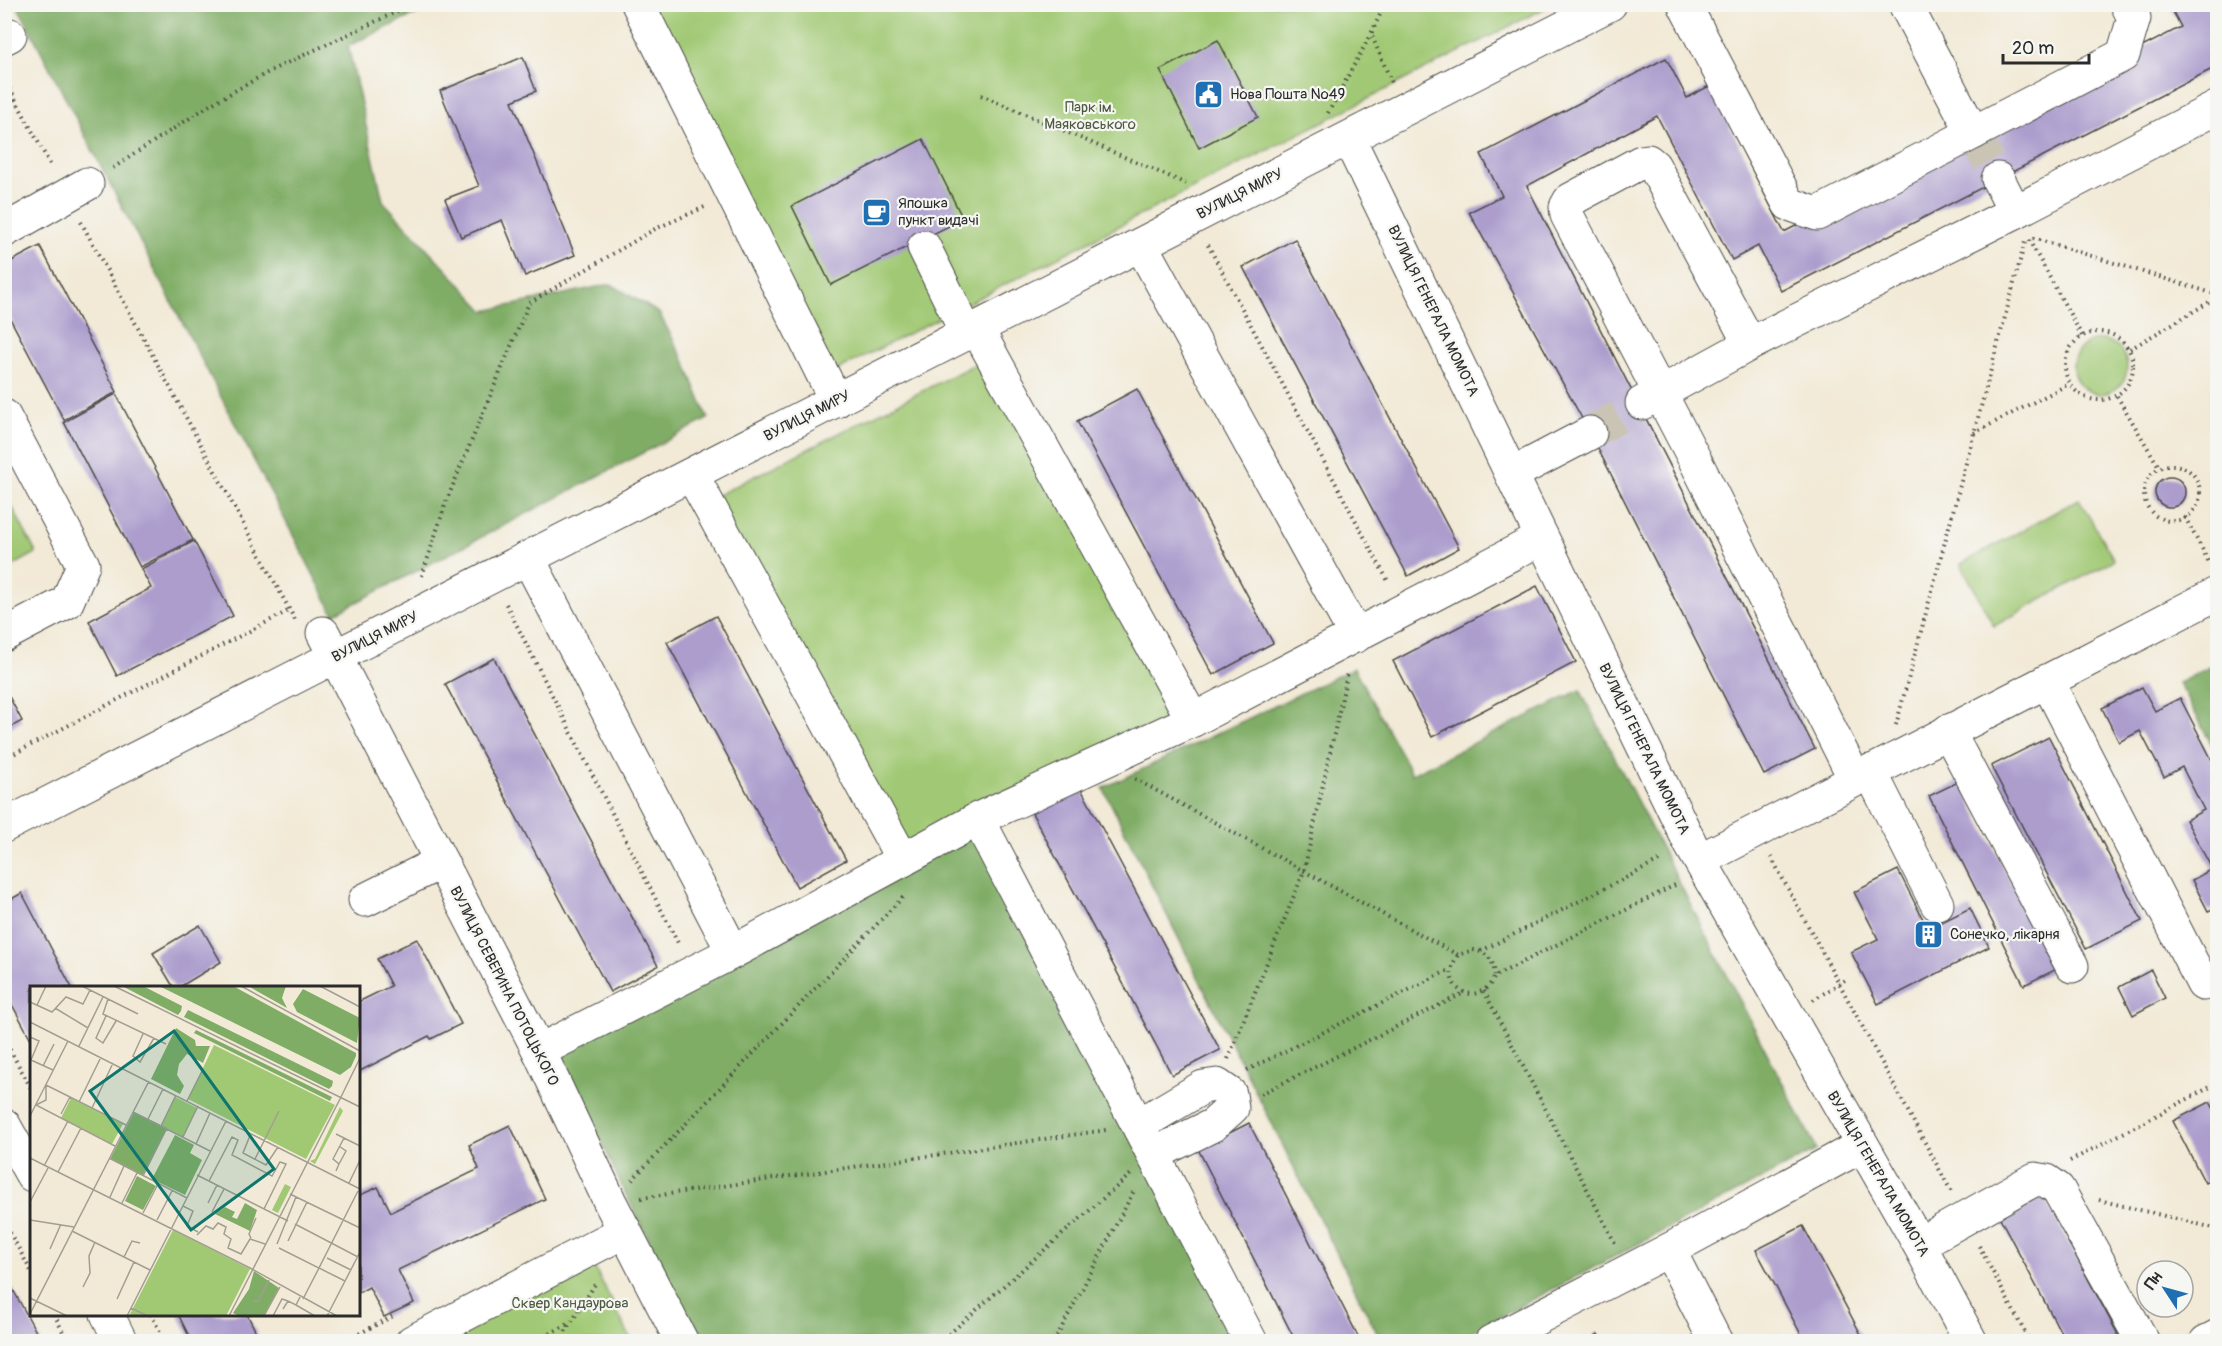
<svg xmlns="http://www.w3.org/2000/svg" width="2222" height="1346" viewBox="0 0 2222 1346" font-family="Pangolin,sans-serif">
	<style>
		.green { fill: #a1c974; stroke: #667a50; stroke-width: 1.5 }
		.forest { fill: #80ad66; stroke: #566c48; stroke-width: 1.5 }
		.building { fill: #ac9dcd }
		.lines { fill: none; stroke-linecap: round; stroke-linejoin: round }
		.minor-tunnel { stroke: #cac4b5; stroke-width: 33; stroke-dasharray: 33 16; stroke-linecap: butt }
		.minor-casing { stroke: #494845; stroke-width: 35 }
		.path { stroke: #494845; stroke-width: 4; stroke-dasharray: 1.5 4.5; stroke-linecap: butt }
		.minor { stroke: #fff; stroke-width: 33 }
		.labels { text-anchor: middle; dominant-baseline: central; stroke-width: 4.5; stroke-linejoin: round; paint-order: stroke }
		.poi-label { font-size: 15px; fill: #2b2b2b; stroke: #f6f6f2; text-anchor: start }
		.park-label { font-size: 15px; fill: #4e5a41; stroke: #f6f6f2 }
		.street-label { font-size: 15px; fill: #2b2b2b; stroke: #f6f6f2 }
		.inset-road { fill: none; stroke: #a29e92; stroke-width: 1.5 }
		.view { fill: #0f766e; fill-opacity: 0.15; stroke: #0f766e; stroke-width: 3 }
		.inset-edge { fill: none; stroke: #2b2b2b; stroke-width: 3 }
	</style>
	<rect width="100%" height="100%" fill="#f6f6f2"/>
	<filter id="ink" filterUnits="userSpaceOnUse"><feTurbulence type="fractalNoise" baseFrequency=".0167" numOctaves="2"/><feDisplacementMap in="SourceGraphic" scale="12" xChannelSelector="R" yChannelSelector="G"/><feConvolveMatrix kernelMatrix="1 2 1 2 8 2 1 2 1" color-interpolation-filters="sRGB"/></filter>
	<filter id="wash" filterUnits="userSpaceOnUse"><feTurbulence type="fractalNoise" baseFrequency=".008" numOctaves="4" result="noise"/><feDisplacementMap in="SourceGraphic" scale="24" xChannelSelector="R" yChannelSelector="G"/><feGaussianBlur stdDeviation="1.35" result="paint"/><feColorMatrix in="noise" values="0 0 0 0 0 0 0 0 0 0 0 0 0 0 0 0 0 1.4 0 .05"/><feComposite in="paint" operator="in"/></filter>
	<g filter="url(#wash)">
		<rect width="100%" height="100%" fill="#f2ead7"/>
		<g class="green">
			<path d="M638 5H1551L824 377Z"/>
			<circle cx="2100" cy="367" r="27"/>
			<path d="M991 356 1193 720 903 860 706 501Z"/>
			<path d="M5 493 36 553 5 570H4Z"/>
			<path d="M2079 499 2114 560 1994 626 1961 564Z"/>
			<path d="M586 1251 632 1341 412 1342Z"/>
		</g>
		<g class="forest">
			<path d="M17 5H435L348 46 383 201 485 311 611 284 659 313 686 364 708 419 334 614Z"/>
			<path d="M2217 663V744L2213 747 2179 683Z"/>
			<path d="M1354 668 1412 774 1580 690 1817 1150 1454 1341H1381L1103 788Z"/>
			<path d="M978 819 1251 1341H700L623 1189 556 1043Z"/>
		</g>
		<g id="blocks">
			<g class="building">
				<path d="M2169 4H2218V11L2211 15 2218 27V66L1781 291 1758 246 1732 260 1657 116 1527 186 1815 749 1764 775 1590 433 1469 212 1502 196 1481 154 1666 58 1687 98 1709 86 1784 232 2181 27Z"/>
				<path d="M1218 40 1258 117 1199 148 1160 70Z"/>
				<path d="M523 57 536 91 512 101 575 255 525 276 502 220 461 237 445 199 479 186 440 91Z"/>
				<path d="M923 139 963 219 831 285 792 206Z"/>
				<path d="M1295 239 1459 548 1408 576 1243 267Z"/>
				<path d="M40 246 117 392 64 420 4 307V265Z"/>
				<path d="M1137 389 1273 643 1213 675 1077 421Z"/>
				<path d="M116 394 193 540 140 567 64 422Z"/>
				<circle cx="2170" cy="492" r="15"/>
				<path d="M194 541 233 616 117 676 89 621 151 588 141 569Z"/>
				<path d="M1537 586 1576 662 1432 737 1393 661Z"/>
				<path d="M716 616 846 860 797 887 667 642Z"/>
				<path d="M494 658 658 966 610 992 445 684Z"/>
				<path d="M4 687 22 721 4 731Z"/>
				<path d="M2142 687 2155 711 2180 698 2213 762 2218 759V907L2208 911 2192 880 2212 869 2186 820 2204 810 2182 767 2164 777 2140 731 2119 742 2102 708Z"/>
				<path d="M2049 737 2142 921 2086 949 1991 766Z"/>
				<path d="M1960 781 2055 970 2024 985 1929 796Z"/>
				<path d="M1079 785 1220 1050 1172 1075 1031 811Z"/>
				<path d="M1898 870 1928 929 1970 908 1989 947 1878 1004 1851 952 1878 939 1854 892Z"/>
				<path d="M22 893 72 988H32V1041L4 990V903Z"/>
				<path d="M200 925 221 962 178 988H174L153 953Z"/>
				<path d="M417 939 461 1024 431 1039 429 1036 358 1072V1002L391 986 377 959Z"/>
				<path d="M2151 970 2165 998 2133 1015 2119 987Z"/>
				<path d="M2210 1102 2218 1116V1176L2205 1183 2173 1121Z"/>
				<path d="M1249 1123 1361 1342H1296L1198 1149Z"/>
				<path d="M510 1125 545 1199 398 1270 414 1303 384 1317 369 1287 358 1293V1196L378 1187 391 1212 479 1169 469 1145Z"/>
				<path d="M2042 1193 2122 1342H2066L1999 1216Z"/>
				<path d="M1803 1226 1865 1342H1805L1777 1289 1756 1250Z"/>
				<path d="M4 1273 34 1328 41 1342H4Z"/>
				<path d="M178 1314H247L261 1342H192Z"/>
				<path d="M1598 1334 1602 1342H1585Z"/>
			</g>
		</g>
	</g>
	<g filter="url(#ink)">
		<use href="#blocks" fill-opacity="0" stroke="#494845" stroke-width="1.5"/>
		<g class="lines">
			<g class="minor-tunnel">
				<path d="M1973 133 1998 179"/>
				<path d="M1590 433 1641 404"/>
			</g>
			<defs>
				<g id="minor">
					<path d="M638 4 836 401"/>
					<path d="M1684 4 1789 204 1817 214 2123 55 2134 18 2127 4"/>
					<path d="M1905 4 1973 133"/>
					<path d="M4 38 10 35"/>
					<path d="M1349 139 1691 845 1919 1244 1971 1342"/>
					<path d="M1998 179 2015 212"/>
					<path d="M4 231 87 184"/>
					<path d="M1141 245 1356 636"/>
					<path d="M924 247 967 334"/>
					<path d="M977 329 1193 720"/>
					<path d="M1642 403 1750 344"/>
					<path d="M4 416 83 565 67 602 4 635"/>
					<path d="M1512 474 1590 433"/>
					<path d="M692 475 903 860"/>
					<path d="M528 558 733 952"/>
					<path d="M323 633 539 1051 610 1202 682 1342"/>
					<path d="M2047 681 2203 984"/>
					<path d="M1948 731 2072 966"/>
					<path d="M1870 771 1937 904"/>
					<path d="M1855 779 1694 458 1567 215 1566 207 1570 200 1641 162 1648 161 1654 166 1750 344 2015 212 2218 107"/>
					<path d="M978 819 1251 1342"/>
					<path d="M4 826 1610 4"/>
					<path d="M1700 860 2218 593"/>
					<path d="M365 900 441 862"/>
					<path d="M539 1051 733 952 978 819 1193 720 1542 538"/>
					<path d="M4 1125 32 1175"/>
					<path d="M1139 1125 1203 1087 1217 1085 1230 1094 1232 1108 1213 1125 1154 1154"/>
					<path d="M1919 1244 2035 1179 2047 1181 2058 1189 2143 1342"/>
					<path d="M1669 1250 1716 1342"/>
					<path d="M107 1314 121 1342"/>
					<path d="M412 1342 625 1231"/>
					<path d="M1491 1342 1669 1250 1861 1146"/>
					<path d="M2206 1342 2218 1336"/>
				</g>
			</defs>
			<use href="#minor" class="minor-casing"/>
			<g class="path">
				<path d="M1385 4 1371 34 1392 83"/>
				<path d="M4 78 52 168"/>
				<path d="M981 95 1189 185"/>
				<path d="M1328 113 1371 34"/>
				<path d="M113 168 213 103 274 69 413 4"/>
				<path d="M81 222 295 620"/>
				<path d="M2033 238 2218 295"/>
				<path d="M2029 240 2082 336"/>
				<path d="M1208 245 1389 583"/>
				<circle cx="2099" cy="366" r="34"/>
				<path d="M2130 349 2218 297"/>
				<path d="M2117 396 2159 467"/>
				<path d="M1974 433 2069 384"/>
				<circle cx="2172" cy="493" r="28"/>
				<path d="M2185 517 2210 564"/>
				<path d="M422 576 446 502 529 303 655 229 707 206"/>
				<path d="M506 604 679 945"/>
				<path d="M1896 725 2025 242"/>
				<path d="M4 759 290 610"/>
				<path d="M1135 779 1458 955"/>
				<path d="M1771 857 1951 1191"/>
				<path d="M1481 951 1663 859"/>
				<path d="M1495 976C1494 961 1488 952 1473 950L1458 955C1435 987 1478 1012 1495 976L1679 883"/>
				<path d="M1484 991 1615 1243"/>
				<path d="M1813 1000 1848 978"/>
				<path d="M4 1039 32 1090"/>
				<path d="M1228 1059 1304 871 1347 675"/>
				<path d="M1247 1070 1451 969"/>
				<path d="M1261 1094 1464 993"/>
				<path d="M2070 1161 2218 1083"/>
				<path d="M632 1180 903 897"/>
				<path d="M641 1198 1106 1130"/>
				<path d="M2099 1200 2218 1229"/>
				<path d="M4 1222 32 1273"/>
				<path d="M1979 1246 2030 1342"/>
				<path d="M54 1314 68 1342"/>
				<path d="M151 1314 165 1342"/>
				<path d="M343 1342 395 1315"/>
				<path d="M534 1342 570 1323"/>
				<path d="M559 1342 597 1281"/>
				<path d="M940 1342 1131 1174"/>
				<path d="M1054 1342 1135 1189"/>
			</g>
			<use href="#minor" class="minor"/>
		</g>
	</g>
	<defs>
		<symbol id="civic-square" viewBox="-11 -11 22 22"><rect x="-9" y="-9" width="18" height="18" rx="4" fill="#1f6fb2" stroke="#f6f6f2"/><path d="M-.6-6.5H3V-4.5H.6V-3L4-1V1h2V6H-6V1h2V-1L-.6-3ZM-1.2 2.5V6h2.4V2.5Z" fill="#fff"/></symbol>
		<symbol id="cafe-square" viewBox="-11 -11 22 22"><rect x="-9" y="-9" width="18" height="18" rx="4" fill="#1f6fb2" stroke="#f6f6f2"/><path d="M-5.5-4.5H6V0H3Q3 3.5 0 3.5H-2.5Q-5.5 3.5-5.5 0ZM3-3.2v2h1.7v-2ZM-6 4.5H4V6H-6Z" fill="#fff"/></symbol>
		<symbol id="building-square" viewBox="-11 -11 22 22"><rect x="-9" y="-9" width="18" height="18" rx="4" fill="#1f6fb2" stroke="#f6f6f2"/><path d="M-4-6H4V6H1V3H-1V6H-4ZM-2.5-4.3h1.7v1.8h-1.7ZM.8-4.3h1.7v1.8H.8ZM-2.5-1h1.7V.8h-1.7ZM.8-1h1.7V.8H.8Z" fill="#fff"/></symbol>
	</defs>
	<g fill-rule="evenodd">
		<use href="#civic-square" x="1192" y="78" width="33" height="33"/>
		<use href="#cafe-square" x="860" y="196" width="33" height="33"/>
		<use href="#building-square" x="1912" y="918" width="33" height="33"/>
	</g>
	<g class="labels">
		<g class="poi-label">
			<text x="1230" y="94">Нова Пошта №49</text>
			<text x="898" y="203">Япошка<tspan x="898" dy="17">пункт видачі</tspan></text>
			<text x="1950" y="934">Сонечко, лікарня</text>
		</g>
		<g class="park-label">
			<text x="1090" y="107">Парк ім.<tspan x="1090" dy="17">Маяковського</tspan></text>
			<text x="570" y="1303">Сквер Кандаурова</text>
		</g>
		<g class="street-label">
			<text transform="translate(1240 194) rotate(-27)">ВУЛИЦЯ МИРУ</text>
			<text transform="translate(1433 311) rotate(64)">ВУЛИЦЯ ГЕНЕРАЛА МОМОТА</text>
			<text transform="translate(807 416) rotate(-27)">ВУЛИЦЯ МИРУ</text>
			<text transform="translate(375 637) rotate(-27)">ВУЛИЦЯ МИРУ</text>
			<text transform="translate(1644 749) rotate(64)">ВУЛИЦЯ ГЕНЕРАЛА МОМОТА</text>
			<text transform="translate(504 986) rotate(63)">ВУЛИЦЯ СЕВЕРИНА ПОТОЦЬКОГО</text>
			<text transform="translate(1878 1174) rotate(60)">ВУЛИЦЯ ГЕНЕРАЛА МОМОТА</text>
		</g>
	</g>
	<g transform="translate(30 986)">
		<rect width="330" height="330" fill="#f2ead7"/>
		<path d="M184 59 305 119 276 173 158 113ZM145 111 167 122 153 151 131 140ZM41 112 93 138 82 158 31 132ZM310 121 313 125 285 178 280 175 285 173ZM255 198 261 201 248 227 242 224ZM143 244 220 283 196 330H99Z" fill="#a1c974"/>
		<path d="M92 0H113L152 20 151 25 148 29ZM129 0H203L326 67V70L321 81 310 89ZM218 0H256L252 12 257 22ZM273 3 330 32 327 57 267 26 263 18ZM158 24 303 95 302 100 299 103 154 31ZM146 42 165 54 166 60H180L173 77 157 68 149 78 147 89 154 100 150 108 121 93ZM166 44 302 111 300 115 164 47ZM104 126 137 142 113 190 80 173ZM145 149 164 159 160 167 172 174 155 209 122 193ZM107 190 126 200 113 224 95 215ZM215 217 227 224 220 245 185 228 195 221 205 226 202 231 207 233ZM224 285 249 302 234 330H209L203 327 219 303Z" fill="#80ad66"/>
		<path class="inset-road" d="M52 0 108 28M84 0 330 121M211 0 330 65M290 0 330 21M78 13 73 28 136 58M0 16 22 26 36 11 53 18 60 4M7 19 16 0M25 22 58 42M76 30 66 52 73 57 86 35M0 36 330 203M113 48 103 70 110 76 124 52M0 51 9 55 1 74 23 84M49 60 73 11M13 80 24 58M16 99V114L6 119 85 160M16 99 96 139M311 111 330 72M157 115 173 83M49 116 71 71M62 122 83 77M103 126 180 165M31 128 40 111M0 130 38 55M118 133 133 103M131 140 146 109M221 147 213 167 236 179 248 161M306 148 330 160M153 151 168 120M166 158 180 127M0 172 220 282 307 330M79 172 157 212M225 173 249 125M309 178 316 165 309 160M14 180 38 135M306 185 309 178 303 173 314 152M28 186 51 142M167 189 258 235M113 190 137 142M179 195 202 151 208 154 202 169 242 190 250 176 256 178 234 223M319 197 330 174M260 208 330 242M80 211 94 180M0 216 18 182M92 217 107 187M178 217 187 199M153 220 163 225 157 240 168 246M182 226 194 203M113 227 128 198M0 234 44 241M127 234 142 205M265 238 328 271M42 245 120 284M167 249 176 240 183 243 188 237 196 241 194 248 201 253 198 262 211 268 220 253 235 258M221 252 219 248 226 232M258 255 277 216M247 258 266 211M249 262 289 282 273 313M20 263 31 238M94 271 102 255 110 257M297 272 321 284M315 295 289 282 328 205M53 301 60 287 59 270 65 256M0 312 37 330M87 313 104 276M223 315H228L239 294M266 319 285 330M101 322 118 330M253 323 258 315 266 319 270 311M0 328 119 95M97 330 196 135M199 330 311 111M234 330 250 301M243 330 252 313 258 315M297 330 330 266"/>
		<path class="view" d="M144 45 244 183 161 244 60 105Z"/>
		<rect width="330" height="330" class="inset-edge"/>
	</g>
	<rect width="2222" height="1346" fill="none" stroke="#f6f6f2" stroke-width="24"/>
	<g transform="translate(2165 1289) rotate(306)"><circle r="28" fill="#f6f6f2" stroke="#a5a5a2" stroke-width="1.5"/>
	<path d="M0-4.5L10 22L0 15L-10 22Z" fill="#1f6fb2"/>
	<text y="-9" font-size="16" font-weight="bold" text-anchor="middle" fill="#2b2b2b">Пн</text>
	</g>
	<path d="M2003 54v9h86v-9" fill="none" stroke="#2b2b2b" stroke-width="3"/>
	<text x="2012" y="54" font-size="18" fill="#2b2b2b" stroke="#f6f6f2" stroke-width="4.5" paint-order="stroke">20 m</text>
</svg>
